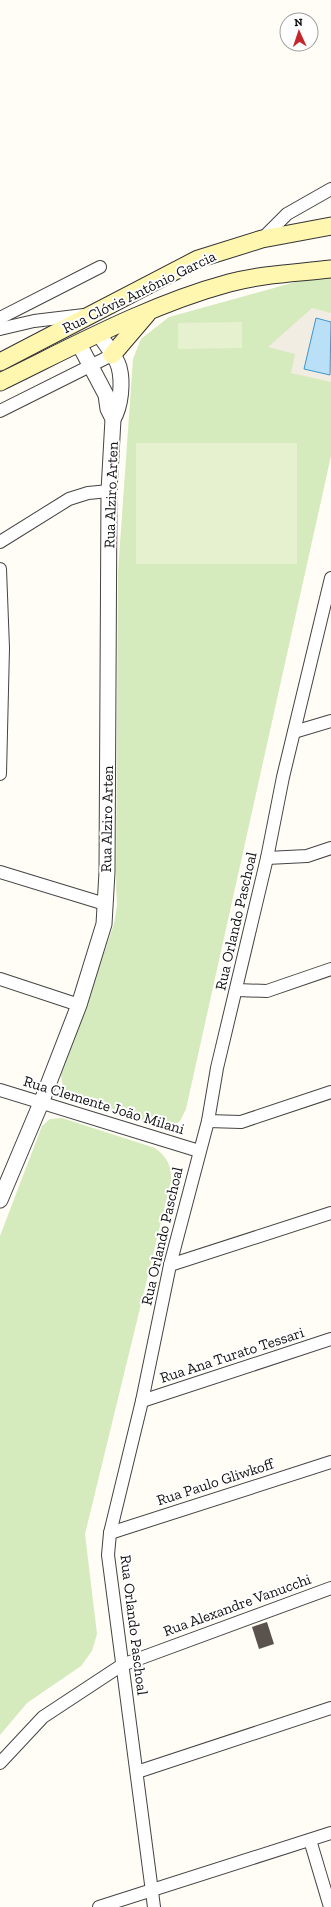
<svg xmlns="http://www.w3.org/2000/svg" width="331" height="1907" viewBox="0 0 331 1907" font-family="'Zilla Slab',serif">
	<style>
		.green { fill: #d5ebbd }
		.pitch { fill: #e6f2cf }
		.plaza { fill: #f1ede2 }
		.water { fill: #b9e0f7; stroke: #3f96cf }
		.building { fill: #5a524d }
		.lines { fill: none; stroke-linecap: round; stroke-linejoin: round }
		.minor-casing { stroke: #444; stroke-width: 14 }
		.tertiary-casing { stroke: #444; stroke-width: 17 }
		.secondary-casing { stroke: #333; stroke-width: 19 }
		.minor { stroke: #fff; stroke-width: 12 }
		.tertiary { stroke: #fff; stroke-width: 15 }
		.secondary { stroke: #fff6b0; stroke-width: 17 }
		.labels { text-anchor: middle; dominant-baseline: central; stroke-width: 4; stroke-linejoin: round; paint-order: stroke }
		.street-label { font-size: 15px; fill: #111; stroke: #fff }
	</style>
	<rect width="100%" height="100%" fill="#fffdf5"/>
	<g class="green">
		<path d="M317 276 331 278V456L186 1109 180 1121 169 1129 74 1100C65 1093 62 1086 61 1075L114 924 117 905 116 884 118 572 133 359 141 339 169 317Z"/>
		<path d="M62 1118 155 1148C167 1157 172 1166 171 1181L85 1534 97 1634 92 1651 81 1666 27 1703 0 1735V1236L42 1126 50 1119Z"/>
	</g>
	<g class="pitch">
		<path d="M242 322V348L178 349V323Z"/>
		<rect x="136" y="443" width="161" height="121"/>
	</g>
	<path class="plaza" d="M312 308 331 313V322L316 318 304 368 330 375 331 370V382L291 373 295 354 268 347Z"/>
	<path class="water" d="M316 318 331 322 330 375 304 369Z"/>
	<path class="building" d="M267 1622 274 1644 259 1649 252 1627Z"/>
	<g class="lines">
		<defs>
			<g id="minor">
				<path d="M262 239 287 214 331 189"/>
				<path d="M0 318 100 267"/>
				<path d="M0 329 34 321 84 315"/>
				<path d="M0 411 112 355"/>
				<path d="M0 542 69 499 88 493 109 491"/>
				<path d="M0 569 3 648 0 774"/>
				<path d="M294 732 331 721"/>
				<path d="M267 858 307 856 331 848"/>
				<path d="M0 872 105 904"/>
				<path d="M0 979 79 1005"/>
				<path d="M237 990 267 991 331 969"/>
				<path d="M0 1090 199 1151"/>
				<path d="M208 1121 241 1122 331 1092"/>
				<path d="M170 1265 331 1213"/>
				<path d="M142 1401 331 1339"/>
				<path d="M110 1533 331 1462"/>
				<path d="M0 1763 43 1717 122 1665 331 1588"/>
				<path d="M137 1772 331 1708"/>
				<path d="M310 1840 330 1907"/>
				<path d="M99 1907 331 1833"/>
				<path d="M154 1907 108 1555 110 1533 142 1401 170 1265 208 1121 217 1068 267 858 283 777 331 578"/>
			</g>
			<g id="tertiary">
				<path d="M99 334C105 344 116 356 119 367 123 382 121 406 113 419"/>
				<path d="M0 1200 41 1103 79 1005 104 924 107 872 109 491 113 419 108 409 106 395 79 344"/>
			</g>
			<g id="secondary">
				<path d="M112 355 147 314"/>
				<path d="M0 362 198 259 262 239 331 226"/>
				<path d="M0 382C74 346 148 305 229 283 262 274 297 273 331 269"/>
			</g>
		</defs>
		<use href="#minor" class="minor-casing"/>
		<use href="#tertiary" class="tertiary-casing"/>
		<use href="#secondary" class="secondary-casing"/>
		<use href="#minor" class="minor"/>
		<use href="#tertiary" class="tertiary"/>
		<use href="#secondary" class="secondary"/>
	</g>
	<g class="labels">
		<g class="street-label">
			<text transform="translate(139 292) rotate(-26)">Rua Clóvis Antônio Garcia</text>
			<text transform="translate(111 495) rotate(-88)">Rua Alziro Arten</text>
			<text transform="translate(107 819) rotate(-89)">Rua Alziro Arten</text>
			<text transform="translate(236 921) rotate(-77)">Rua Orlando Paschoal</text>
			<text transform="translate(104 1105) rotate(17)">Rua Clemente João Milani</text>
			<text transform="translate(162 1236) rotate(-77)">Rua Orlando Paschoal</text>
			<text transform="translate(232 1355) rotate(-18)">Rua Ana Turato Tessari</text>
			<text transform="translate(215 1482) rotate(-18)">Rua Paulo Gliwkoff</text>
			<text transform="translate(237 1605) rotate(-20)">Rua Alexandre Vanucchi</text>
			<text transform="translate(134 1625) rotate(83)">Rua Orlando Paschoal</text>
		</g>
	</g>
	<g transform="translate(299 32) rotate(357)"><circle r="19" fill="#ffffff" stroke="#a0a0a0"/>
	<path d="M0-3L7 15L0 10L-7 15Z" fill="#c4262e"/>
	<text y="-6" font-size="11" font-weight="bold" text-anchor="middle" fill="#111111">N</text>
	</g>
</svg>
